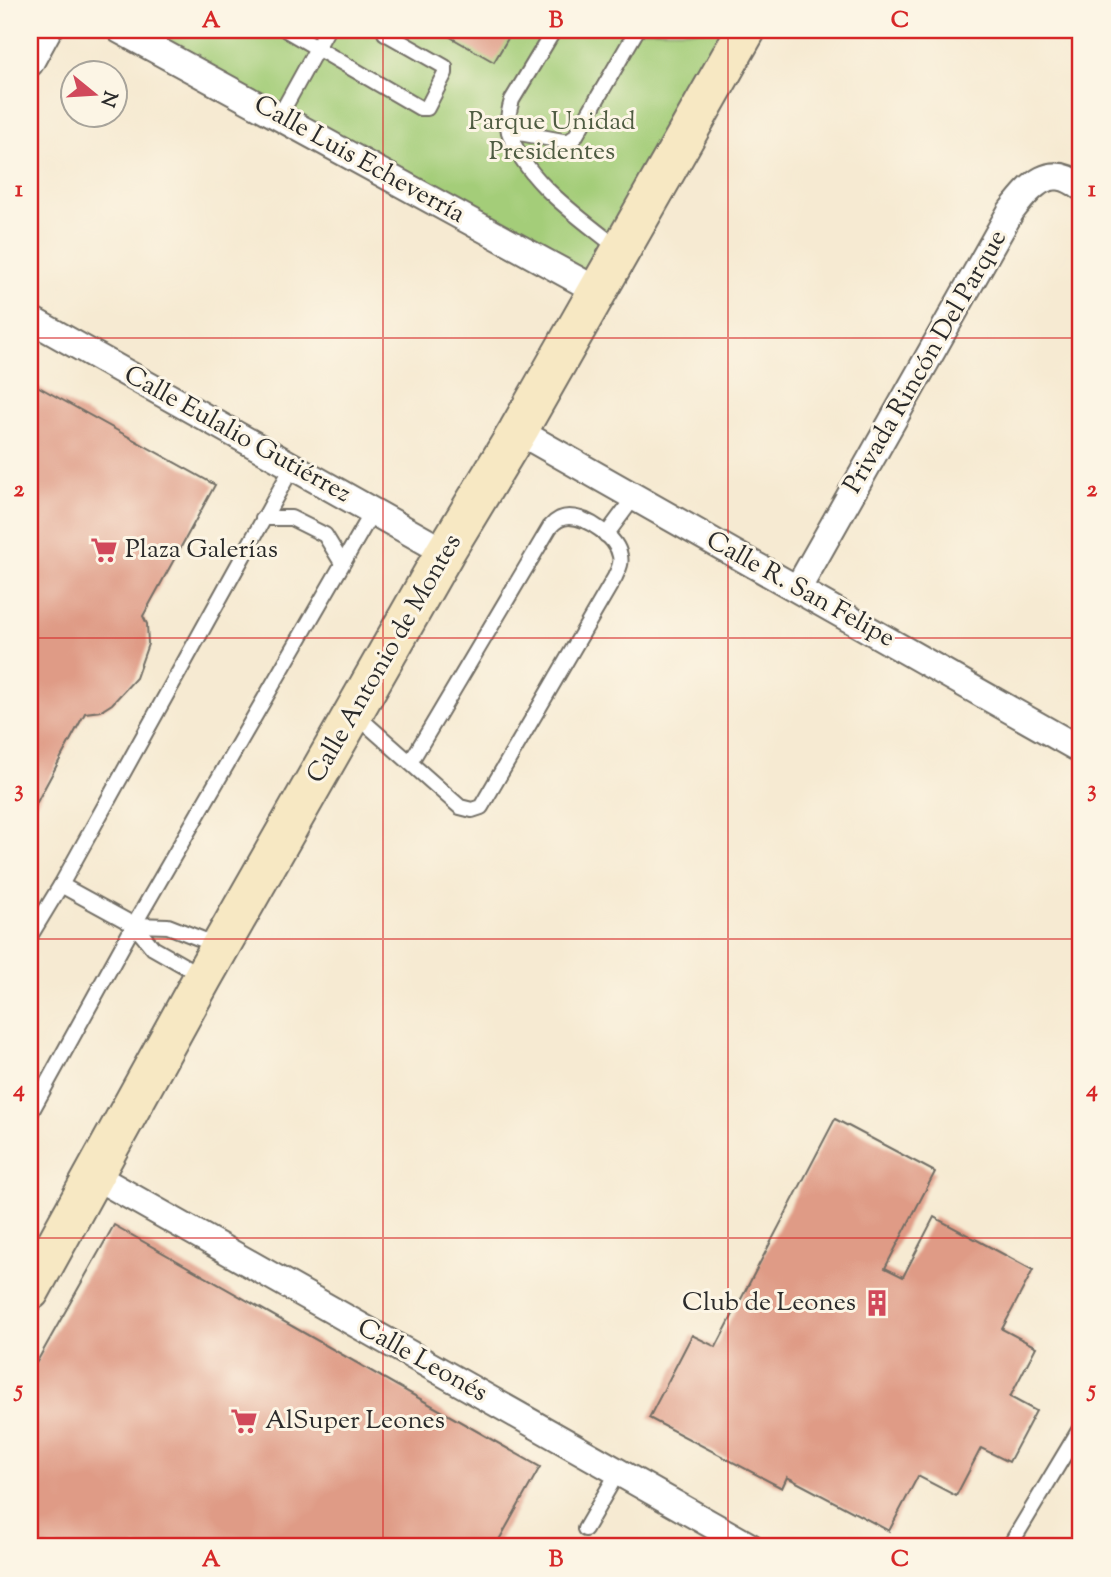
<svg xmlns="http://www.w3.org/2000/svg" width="1111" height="1577" viewBox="0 0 1111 1577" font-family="'Sorts Mill Goudy',serif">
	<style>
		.green { fill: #a4cd79; stroke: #687c52; stroke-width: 2 }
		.building { fill: #df9b86 }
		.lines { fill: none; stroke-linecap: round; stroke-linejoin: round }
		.service-casing { stroke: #726e65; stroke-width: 18 }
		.minor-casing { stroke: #726e65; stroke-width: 30 }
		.secondary-casing { stroke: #726e65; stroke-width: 42 }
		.service { stroke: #fff; stroke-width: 14 }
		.minor { stroke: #fff; stroke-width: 26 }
		.secondary { stroke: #f7e8c3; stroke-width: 38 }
		.grid { fill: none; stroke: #d62828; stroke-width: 2; stroke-opacity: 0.55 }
		.labels { text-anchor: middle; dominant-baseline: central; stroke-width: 6; stroke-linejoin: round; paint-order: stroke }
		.park-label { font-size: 26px; fill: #4f5c42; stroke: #fcf5e5 }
		.street-label { font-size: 26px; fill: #2b2b2b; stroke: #fcf5e5 }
		.poi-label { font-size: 26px; fill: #2b2b2b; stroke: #fcf5e5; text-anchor: start }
		.neatline { fill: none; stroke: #d62828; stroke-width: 2.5 }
		.grid-label { font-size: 23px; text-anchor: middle; font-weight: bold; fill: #d62828 }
	</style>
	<rect width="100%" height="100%" fill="#fcf5e5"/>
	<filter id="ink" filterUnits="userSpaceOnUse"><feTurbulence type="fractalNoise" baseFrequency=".0143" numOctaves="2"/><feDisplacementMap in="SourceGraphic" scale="14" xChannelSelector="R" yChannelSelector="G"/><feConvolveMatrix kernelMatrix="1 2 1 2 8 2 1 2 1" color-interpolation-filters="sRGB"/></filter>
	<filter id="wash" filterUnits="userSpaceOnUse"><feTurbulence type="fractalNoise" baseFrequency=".00686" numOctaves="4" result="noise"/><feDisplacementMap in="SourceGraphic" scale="28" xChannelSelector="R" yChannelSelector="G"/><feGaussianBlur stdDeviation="1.57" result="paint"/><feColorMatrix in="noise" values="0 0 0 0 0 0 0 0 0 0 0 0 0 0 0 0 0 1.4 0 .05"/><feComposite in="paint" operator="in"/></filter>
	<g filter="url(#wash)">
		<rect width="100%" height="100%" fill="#f6ead2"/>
		<path class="green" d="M132 30H734L593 280Z"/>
		<g id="blocks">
			<g class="building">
				<path d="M438 30H513L494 62Z"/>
				<path d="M30 382 215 485 143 616 147 624 148 644 136 678 112 704 101 711 85 713 30 815Z"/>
				<path d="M835 1119 935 1172 885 1268 903 1277 934 1217 1033 1270 1002 1329 1036 1347 1010 1397 1036 1411 1009 1462 981 1448 956 1496 918 1476 889 1531 787 1477 782 1488 649 1418 692 1335 716 1347Z"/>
				<path d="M114 1225 540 1467 495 1547H30V1374Z"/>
			</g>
		</g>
	</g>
	<g filter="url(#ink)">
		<use href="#blocks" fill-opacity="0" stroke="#726e65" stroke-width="2"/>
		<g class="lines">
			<defs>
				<g id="service">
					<path d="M286 30 420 108H427L445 73V67L385 33"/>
					<path d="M554 30 512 100C509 110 506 122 509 132 526 183 580 217 620 250"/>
					<path d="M279 117 327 30"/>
					<path d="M509 131 568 142 575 137 637 30"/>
					<path d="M263 518H291L325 535 342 563"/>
					<path d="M606 535 635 496"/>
					<path d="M354 713 460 807 472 810 481 807 615 577C618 570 622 564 620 556 617 537 587 517 569 517 561 517 555 521 550 527L410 763"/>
					<path d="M61 885 134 925 153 948 202 976"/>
					<path d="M134 925 168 926 219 946"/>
					<path d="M30 936 61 885 293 466"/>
					<path d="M30 1114 134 925 373 511"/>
					<path d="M585 1529 618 1472"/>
					<path d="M1009 1547 1081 1427"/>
				</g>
				<g id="minor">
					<path d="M120 30 598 291"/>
					<path d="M30 63 48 30"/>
					<path d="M30 319 445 552"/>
					<path d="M518 431 1081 750"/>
					<path d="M798 588 1011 211C1031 186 1049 162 1081 187"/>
					<path d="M93 1175 751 1547"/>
				</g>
				<path id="secondary" d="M30 1291 203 977 445 552 518 431 746 30"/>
			</defs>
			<use href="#service" class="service-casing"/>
			<use href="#minor" class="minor-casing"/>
			<use href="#secondary" class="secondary-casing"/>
			<use href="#service" class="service"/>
			<use href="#minor" class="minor"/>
			<use href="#secondary" class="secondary"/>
		</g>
	</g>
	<path class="grid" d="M383 30V1547M728 30V1547M30 338H1081M30 638H1081M30 939H1081M30 1238H1081"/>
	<defs>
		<symbol id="supermarket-bare" viewBox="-9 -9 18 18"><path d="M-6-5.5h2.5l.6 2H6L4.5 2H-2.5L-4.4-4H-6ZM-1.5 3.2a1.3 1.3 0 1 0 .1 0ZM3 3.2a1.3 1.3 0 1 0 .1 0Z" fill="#d1495b" stroke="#fcf5e5" stroke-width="2.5" paint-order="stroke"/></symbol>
		<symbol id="building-bare" viewBox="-9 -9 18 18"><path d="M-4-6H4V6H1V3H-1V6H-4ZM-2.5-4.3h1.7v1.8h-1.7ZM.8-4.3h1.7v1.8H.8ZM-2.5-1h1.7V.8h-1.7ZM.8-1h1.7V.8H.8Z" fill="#d1495b" stroke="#fcf5e5" stroke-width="2.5" paint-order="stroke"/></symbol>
	</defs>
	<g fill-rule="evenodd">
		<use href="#supermarket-bare" x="85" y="531" width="38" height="38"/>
		<use href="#building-bare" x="858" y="1284" width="38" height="38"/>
		<use href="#supermarket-bare" x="225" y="1402" width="38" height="38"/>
	</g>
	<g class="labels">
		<g class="park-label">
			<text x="552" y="122">Parque Unidad<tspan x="552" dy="30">Presidentes</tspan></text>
		</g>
		<g class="street-label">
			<text transform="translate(359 160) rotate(29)">Calle Luis Echeverría</text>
			<text transform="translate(926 362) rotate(-60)">Privada Rincón Del Parque</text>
			<text transform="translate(237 435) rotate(29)">Calle Eulalio Gutiérrez</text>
			<text transform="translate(800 590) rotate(29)">Calle R. San Felipe</text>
			<text transform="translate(385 659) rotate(-60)">Calle Antonio de Montes</text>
			<text transform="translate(422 1361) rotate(29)">Calle Leonés</text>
		</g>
		<g class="poi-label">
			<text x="125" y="550">Plaza Galerías</text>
			<text x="856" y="1303" text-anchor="end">Club de Leones</text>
			<text x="265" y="1421">AlSuper Leones</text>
		</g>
	</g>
	<rect width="1111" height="1577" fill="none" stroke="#fcf5e5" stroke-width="77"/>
	<g transform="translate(94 94) rotate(108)"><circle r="33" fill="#fcf5e5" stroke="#a8a49b" stroke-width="2"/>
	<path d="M0-5L12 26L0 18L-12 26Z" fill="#d1495b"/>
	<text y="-10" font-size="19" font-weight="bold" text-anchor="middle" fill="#2b2b2b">N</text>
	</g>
	<rect x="38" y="38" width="1034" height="1500" class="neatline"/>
	<g class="grid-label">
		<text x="211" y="27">A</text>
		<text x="556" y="27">B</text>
		<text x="900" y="27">C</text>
		<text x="19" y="196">1</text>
		<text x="1092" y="196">1</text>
		<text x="19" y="496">2</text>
		<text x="1092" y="496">2</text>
		<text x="19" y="796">3</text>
		<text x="1092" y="796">3</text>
		<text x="19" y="1096">4</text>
		<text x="1092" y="1096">4</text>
		<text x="19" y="1396">5</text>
		<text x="1092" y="1396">5</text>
		<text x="211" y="1566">A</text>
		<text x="556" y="1566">B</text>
		<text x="900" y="1566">C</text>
	</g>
</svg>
